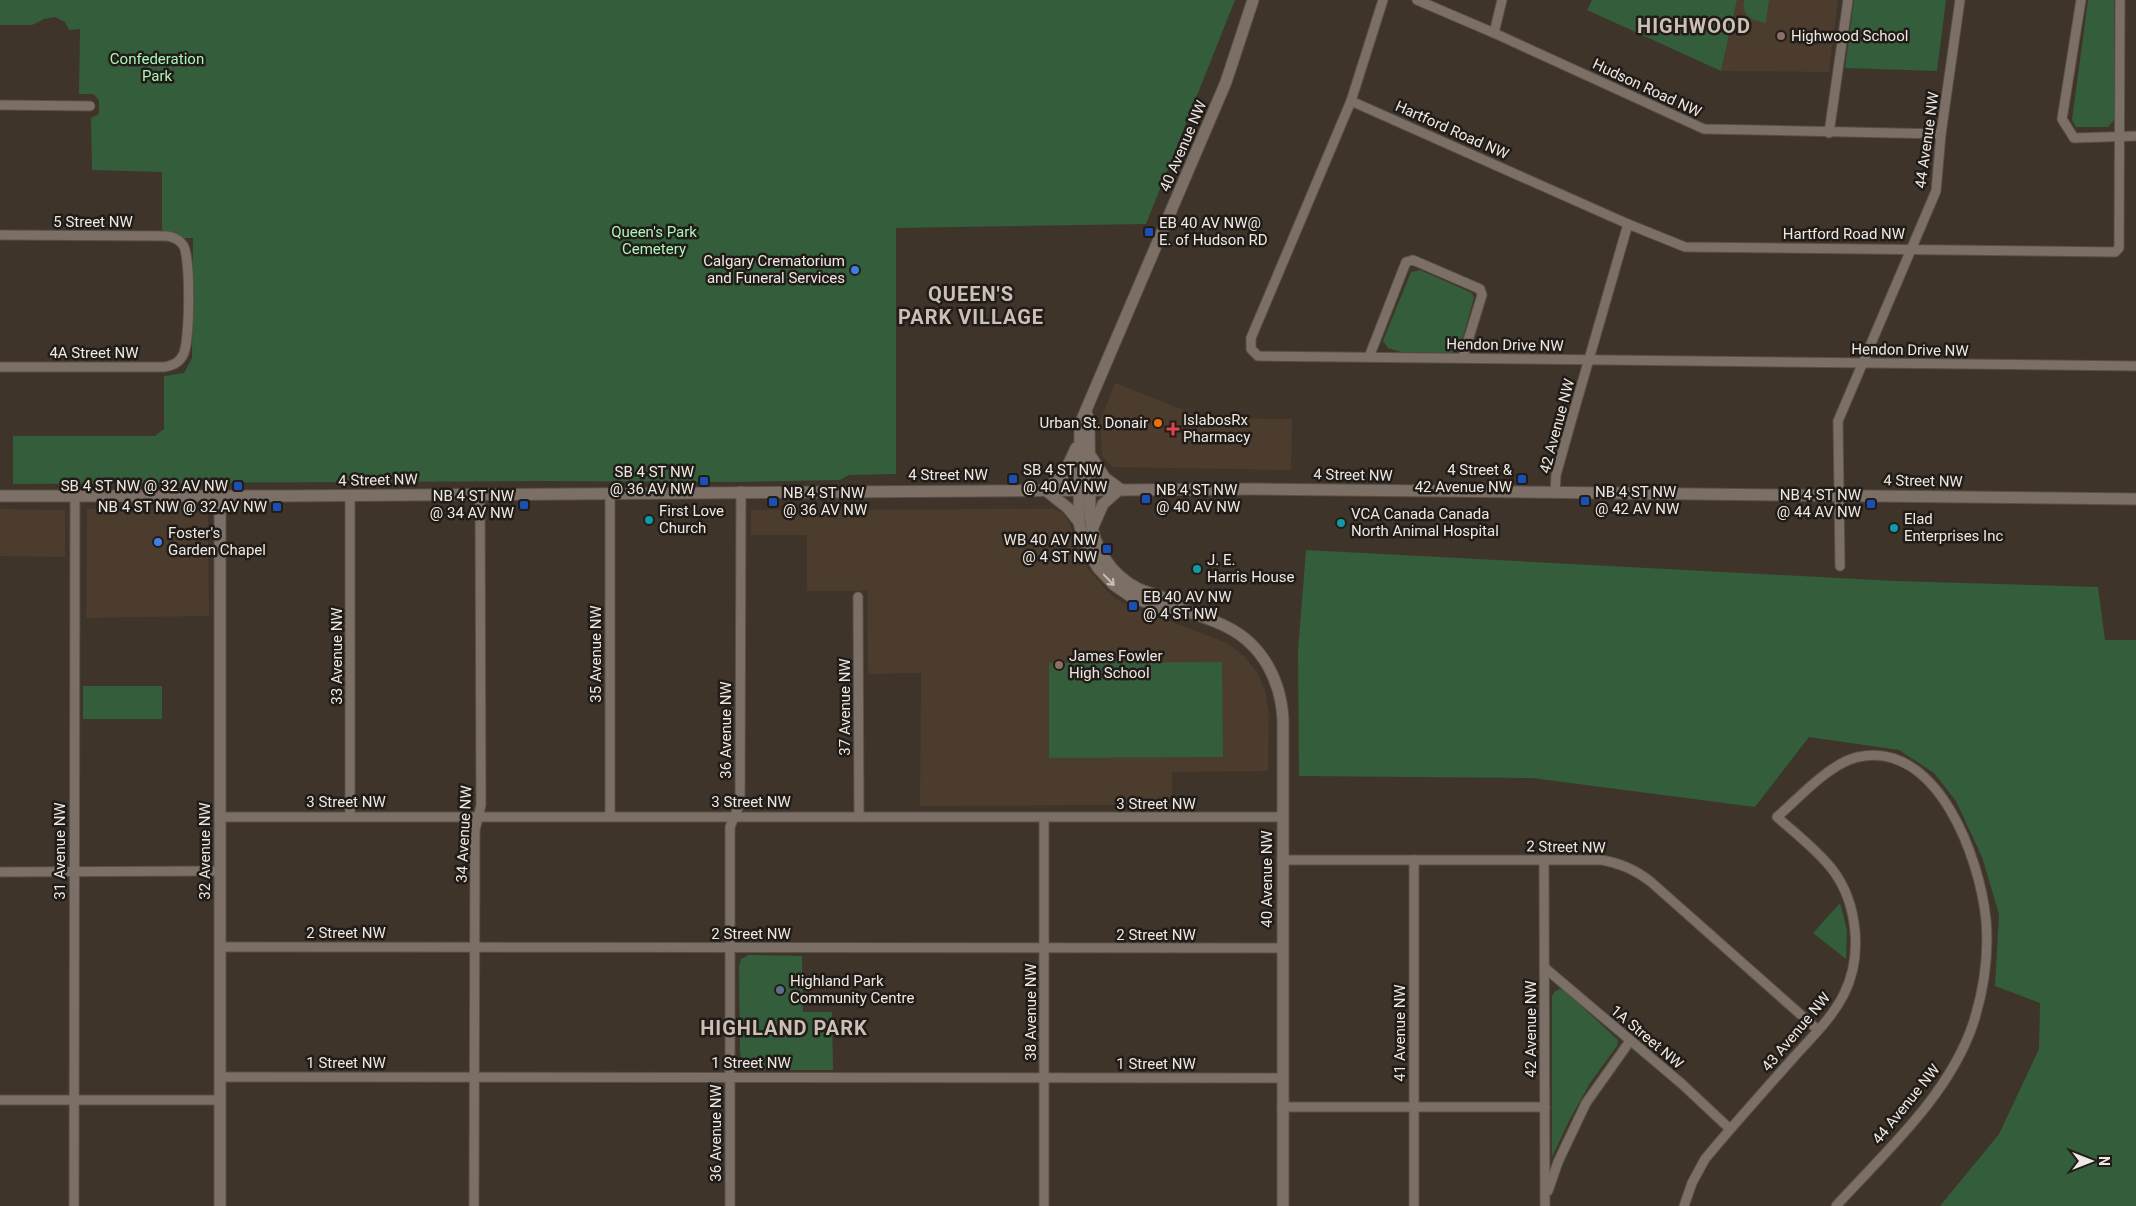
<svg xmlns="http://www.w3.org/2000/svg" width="2136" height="1206" viewBox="0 0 2136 1206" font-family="Roboto,sans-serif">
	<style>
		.built { fill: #4b3c2e }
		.green { fill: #335d3b }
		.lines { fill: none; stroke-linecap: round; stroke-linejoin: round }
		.street-casing { stroke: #595049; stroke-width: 11 }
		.secondary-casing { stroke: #595049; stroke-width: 13 }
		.street { stroke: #7c7066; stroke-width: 9 }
		.secondary { stroke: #7c7066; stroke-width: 11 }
		.oneway { stroke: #c6beb7 }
		.education-dot { fill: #8d6e63; stroke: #211c18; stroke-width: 2 }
		.transit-dot { fill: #1a4fb4; stroke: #211c18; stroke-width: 2 }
		.shop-dot { fill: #3f7fe0; stroke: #211c18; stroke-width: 2 }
		.food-dot { fill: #e8710a; stroke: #211c18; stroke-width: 2 }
		.health-dot { fill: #e0444e; stroke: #211c18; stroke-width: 2 }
		.culture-dot { fill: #0f9aa8; stroke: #211c18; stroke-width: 2 }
		.service-dot { fill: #5c6f8a; stroke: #211c18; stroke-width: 2 }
		.labels { text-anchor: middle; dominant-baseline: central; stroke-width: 5; stroke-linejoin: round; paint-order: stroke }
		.poi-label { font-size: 15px; fill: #eee8e2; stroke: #211c18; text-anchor: start }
		.park-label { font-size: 15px; fill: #acf5b8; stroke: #211c18 }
		.street-label { font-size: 15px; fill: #eee8e2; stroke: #211c18 }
		.district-label { font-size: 20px; font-weight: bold; letter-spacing: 1px; fill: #ccbfb4; stroke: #211c18 }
	</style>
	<rect width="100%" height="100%" fill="#3e342a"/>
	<g class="built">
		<path d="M1737 0H1838L1829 72 1721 71Z"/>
		<path d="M1115 383 1204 418 1292 419 1291 470 1113 467 1102 456 1100 421Z"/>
		<path d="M0 509 65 510V557L0 556Z"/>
		<path d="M87 509 208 510 209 616 86 618Z"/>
		<path d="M1054 509 1064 514 1069 522 1082 557 1089 570 1112 596 1123 603 1227 643 1245 657 1258 674 1265 690 1269 714 1268 771 1172 772V805L920 806 921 673 868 674 867 591H807V535H751V510Z"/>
	</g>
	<g class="green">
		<path d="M0 0H1235L1146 224 896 228V474L849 475 840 480 730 482 537 481 13 484V436H155L164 429V376L184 373 192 358 193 238H183L162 230V172L92 170 91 118 99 114V100L93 94H79L80 29 69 30 65 22 55 17 44 19 32 25H0Z"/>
		<path d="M1592 0H1737L1721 71 1587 10Z"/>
		<path d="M1744 0H1769L1766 23C1751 20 1742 17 1744 0Z"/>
		<path d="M1854 0H1946L1937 71 1845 68Z"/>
		<path d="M2088 0H2114V120L2108 127H2076L2072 120Z"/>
		<path d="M1420 270 1472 293 1474 298 1461 344 1452 353 1401 352 1388 348 1383 341 1411 272Z"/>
		<path d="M1306 550 1895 581 2098 587 2105 640H2136V1206H1940L1999 1134 2039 1049 2040 1003 1995 986 1999 914 1982 857 1956 801 1934 773 1899 750 1809 737 1755 807 1532 778 1299 776 1298 651Z"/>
		<path d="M1222 662 1223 757 1049 758V663Z"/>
		<rect x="83" y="686" width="79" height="33"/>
		<path d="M1840 903 1847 930 1846 959 1813 933Z"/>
		<path d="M749 955 802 956 803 1012H832L833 1070H755C743 1067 741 1061 740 1050L739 966 741 959Z"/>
		<path d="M1560 989 1565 991 1618 1040 1617 1046 1590 1083 1570 1119 1552 1157V996L1555 991Z"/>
	</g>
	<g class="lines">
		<defs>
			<g id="street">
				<path d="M1383 0 1351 101 1251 338V349L1258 356 2136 366"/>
				<path d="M1417 0 1494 33 1704 129 1941 134"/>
				<path d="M2081 0 2062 119 2074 138 2136 136"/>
				<path d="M1494 33 1502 0"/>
				<path d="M1351 101 1628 224 1685 247 2115 252 2119 248 2120 0"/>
				<path d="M0 105 90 106"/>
				<path d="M1829 133 1848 0"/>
				<path d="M0 235 167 236C173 237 179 239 183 245 191 256 190 343 183 355 179 363 173 365 165 367H0"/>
				<path d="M1369 357 1406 262 1413 260 1480 289 1482 295 1463 357"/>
				<path d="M1555 492 1556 475 1572 418 1628 224"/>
				<path d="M610 493V816"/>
				<path d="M350 495V816"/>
				<path d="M1840 566 1838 421 1936 191 1941 134 1960 0"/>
				<path d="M858 597 859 817"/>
				<path d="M220 817H1282"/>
				<path d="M1282 860H1602C1620 863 1636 870 1651 882L1818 1030"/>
				<path d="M1414 860V1206"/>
				<path d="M1544 860 1545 1206"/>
				<path d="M0 872 220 871"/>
				<path d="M220 947 1282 948"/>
				<path d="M1545 968 1682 1084 1730 1129"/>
				<path d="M220 1077 1282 1078"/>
				<path d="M0 1100H220"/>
				<path d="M1282 1107H1545"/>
				<path d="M1548 1191 1558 1162 1586 1103 1630 1041"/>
				<path d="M74 1206 75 496"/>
				<path d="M474 1206 475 830 481 805 480 494"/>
				<path d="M730 1206V827L740 803 741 491"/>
				<path d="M1044 1206V818"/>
				<path d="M1684 1206 1692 1183 1705 1159C1734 1124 1764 1091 1794 1057 1812 1037 1832 1018 1844 994 1863 956 1858 903 1832 869 1816 849 1795 833 1777 817 1799 798 1830 763 1858 757 1938 740 1980 859 1986 920 1989 955 1984 990 1973 1024 1949 1095 1886 1151 1836 1206"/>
			</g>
			<g id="secondary">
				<path d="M1086 411 1089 423 1090 516C1093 546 1110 575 1139 589 1148 593 1158 595 1168 600 1172 602 1175 606 1180 608 1195 615 1212 619 1227 627 1263 645 1281 681 1283 720V1206"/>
				<path d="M1090 455 1105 478 1120 489"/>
				<path d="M1044 489 1068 508 1079 522"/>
				<path d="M1045 489 1064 474 1076 448"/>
				<path d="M0 496H284L1253 489 2136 499"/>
				<path d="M1092 529 1103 504 1120 489"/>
				<path d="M1178 607 1166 610 1130 596 1114 585 1098 568 1092 558 1083 539 1079 522 1080 424 1226 82 1253 0"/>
				<path d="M220 1206V496"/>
			</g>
		</defs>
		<use href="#street" class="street-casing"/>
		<use href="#secondary" class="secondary-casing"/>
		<use href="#street" class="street"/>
		<use href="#secondary" class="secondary"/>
	</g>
	<defs><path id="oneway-shaft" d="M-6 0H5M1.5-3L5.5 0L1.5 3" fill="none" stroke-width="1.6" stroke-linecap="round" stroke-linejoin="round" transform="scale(1.25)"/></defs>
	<use class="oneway" href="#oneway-shaft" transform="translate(1109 580) rotate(46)"/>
	<g class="education-dot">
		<circle cx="1781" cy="36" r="5"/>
		<circle cx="1059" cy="665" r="5"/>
	</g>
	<g class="transit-dot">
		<rect x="1144" y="227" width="10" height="10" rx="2.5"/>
		<rect x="1008" y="474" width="10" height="10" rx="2.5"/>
		<rect x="1517" y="474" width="10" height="10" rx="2.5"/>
		<rect x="699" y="476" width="10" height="10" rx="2.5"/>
		<rect x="233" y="481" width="10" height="10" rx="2.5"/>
		<rect x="1141" y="494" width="10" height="10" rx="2.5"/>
		<rect x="1580" y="496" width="10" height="10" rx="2.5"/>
		<rect x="768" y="497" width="10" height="10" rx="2.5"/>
		<rect x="1866" y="499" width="10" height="10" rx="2.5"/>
		<rect x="519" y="500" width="10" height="10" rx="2.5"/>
		<rect x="272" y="502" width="10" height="10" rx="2.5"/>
		<rect x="1102" y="544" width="10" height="10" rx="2.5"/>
		<rect x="1128" y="601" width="10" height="10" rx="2.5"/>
	</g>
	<g class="shop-dot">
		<circle cx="855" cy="270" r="5"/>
		<circle cx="158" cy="542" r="5"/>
	</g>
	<circle class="food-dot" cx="1158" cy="423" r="5"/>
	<path class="health-dot" d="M1170.5 421.5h5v5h5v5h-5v5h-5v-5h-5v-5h5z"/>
	<g class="culture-dot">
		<circle cx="649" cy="520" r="5"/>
		<circle cx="1341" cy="523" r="5"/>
		<circle cx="1894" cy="528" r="5"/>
		<circle cx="1197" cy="569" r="5"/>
	</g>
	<circle class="service-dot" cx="780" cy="990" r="5"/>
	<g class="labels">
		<g class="poi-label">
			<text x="1791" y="36">Highwood School</text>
			<text x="1159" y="223">EB 40 AV NW@<tspan x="1159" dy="17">E. of Hudson RD</tspan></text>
			<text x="845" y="261" text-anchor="end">Calgary Crematorium<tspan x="845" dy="17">and Funeral Services</tspan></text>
			<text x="1183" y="420">IslabosRx<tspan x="1183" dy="17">Pharmacy</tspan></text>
			<text x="1148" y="423" text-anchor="end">Urban St. Donair</text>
			<text x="1023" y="470">SB 4 ST NW<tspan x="1023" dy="17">@ 40 AV NW</tspan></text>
			<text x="1512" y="470" text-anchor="end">4 Street &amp;<tspan x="1512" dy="17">42 Avenue NW</tspan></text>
			<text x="694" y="472" text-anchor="end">SB 4 ST NW<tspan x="694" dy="17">@ 36 AV NW</tspan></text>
			<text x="228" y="486" text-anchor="end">SB 4 ST NW @ 32 AV NW</text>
			<text x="1156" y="490">NB 4 ST NW<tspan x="1156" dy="17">@ 40 AV NW</tspan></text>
			<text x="1595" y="492">NB 4 ST NW<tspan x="1595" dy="17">@ 42 AV NW</tspan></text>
			<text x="783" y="493">NB 4 ST NW<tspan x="783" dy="17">@ 36 AV NW</tspan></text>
			<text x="1861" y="495" text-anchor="end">NB 4 ST NW<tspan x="1861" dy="17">@ 44 AV NW</tspan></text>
			<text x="514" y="496" text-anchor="end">NB 4 ST NW<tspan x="514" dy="17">@ 34 AV NW</tspan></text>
			<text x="267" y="507" text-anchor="end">NB 4 ST NW @ 32 AV NW</text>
			<text x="659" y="511">First Love<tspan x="659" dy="17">Church</tspan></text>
			<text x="1351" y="514">VCA Canada Canada<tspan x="1351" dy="17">North Animal Hospital</tspan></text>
			<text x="1904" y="519">Elad<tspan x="1904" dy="17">Enterprises Inc</tspan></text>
			<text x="168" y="533">Foster's<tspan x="168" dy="17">Garden Chapel</tspan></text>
			<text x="1097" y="540" text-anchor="end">WB 40 AV NW<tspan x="1097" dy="17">@ 4 ST NW</tspan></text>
			<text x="1207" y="560">J. E.<tspan x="1207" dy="17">Harris House</tspan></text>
			<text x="1143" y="597">EB 40 AV NW<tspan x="1143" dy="17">@ 4 ST NW</tspan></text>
			<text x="1069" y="656">James Fowler<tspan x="1069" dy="17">High School</tspan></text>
			<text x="790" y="981">Highland Park<tspan x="790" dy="17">Community Centre</tspan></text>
		</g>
		<g class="park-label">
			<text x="157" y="59">Confederation<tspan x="157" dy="17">Park</tspan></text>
			<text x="654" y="232">Queen's Park<tspan x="654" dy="17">Cemetery</tspan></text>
		</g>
		<g class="street-label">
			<text transform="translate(1647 88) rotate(25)">Hudson Road NW</text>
			<text transform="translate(1452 130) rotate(24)">Hartford Road NW</text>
			<text transform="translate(1927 140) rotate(-82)">44 Avenue NW</text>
			<text transform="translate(1183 146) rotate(-67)">40 Avenue NW</text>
			<text x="93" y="222">5 Street NW</text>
			<text x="1844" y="234">Hartford Road NW</text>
			<text transform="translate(1505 345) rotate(1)">Hendon Drive NW</text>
			<text transform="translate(1910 350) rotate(1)">Hendon Drive NW</text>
			<text x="94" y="353">4A Street NW</text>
			<text transform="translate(1557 426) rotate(-75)">42 Avenue NW</text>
			<text x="948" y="475">4 Street NW</text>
			<text transform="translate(1353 475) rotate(1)">4 Street NW</text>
			<text transform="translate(378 480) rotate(-1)">4 Street NW</text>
			<text transform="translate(1923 481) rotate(1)">4 Street NW</text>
			<text transform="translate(596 654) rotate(-90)">35 Avenue NW</text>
			<text transform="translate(337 656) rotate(-90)">33 Avenue NW</text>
			<text transform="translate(845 707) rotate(-90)">37 Avenue NW</text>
			<text transform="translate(726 730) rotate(-90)">36 Avenue NW</text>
			<text x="346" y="802">3 Street NW</text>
			<text x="751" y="802">3 Street NW</text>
			<text x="1156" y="804">3 Street NW</text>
			<text transform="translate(464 834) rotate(-87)">34 Avenue NW</text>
			<text transform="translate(1566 847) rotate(1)">2 Street NW</text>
			<text transform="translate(60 851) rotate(-90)">31 Avenue NW</text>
			<text transform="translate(205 851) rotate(-90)">32 Avenue NW</text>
			<text transform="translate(1267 879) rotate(-90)">40 Avenue NW</text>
			<text x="346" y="933">2 Street NW</text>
			<text x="751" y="934">2 Street NW</text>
			<text x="1156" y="935">2 Street NW</text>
			<text transform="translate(1031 1012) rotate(-90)">38 Avenue NW</text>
			<text transform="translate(1531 1029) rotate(-90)">42 Avenue NW</text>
			<text transform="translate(1796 1032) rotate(-50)">43 Avenue NW</text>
			<text transform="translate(1400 1033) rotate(-90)">41 Avenue NW</text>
			<text transform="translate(1647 1037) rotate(40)">1A Street NW</text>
			<text x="346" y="1063">1 Street NW</text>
			<text x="751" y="1063">1 Street NW</text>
			<text x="1156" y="1064">1 Street NW</text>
			<text transform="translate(1906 1104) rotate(-51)">44 Avenue NW</text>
			<text transform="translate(716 1133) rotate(-90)">36 Avenue NW</text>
		</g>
		<g class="district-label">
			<text x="1694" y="26">HIGHWOOD</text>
			<text x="971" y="294">QUEEN'S<tspan x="971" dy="23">PARK VILLAGE</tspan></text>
			<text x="784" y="1028">HIGHLAND PARK</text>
		</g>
	</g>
	<g transform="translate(2091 1161) rotate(90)" stroke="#211c18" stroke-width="4" paint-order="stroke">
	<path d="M0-4L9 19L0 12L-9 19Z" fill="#eee8e2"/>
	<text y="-8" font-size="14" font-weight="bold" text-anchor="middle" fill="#eee8e2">N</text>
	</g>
</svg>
